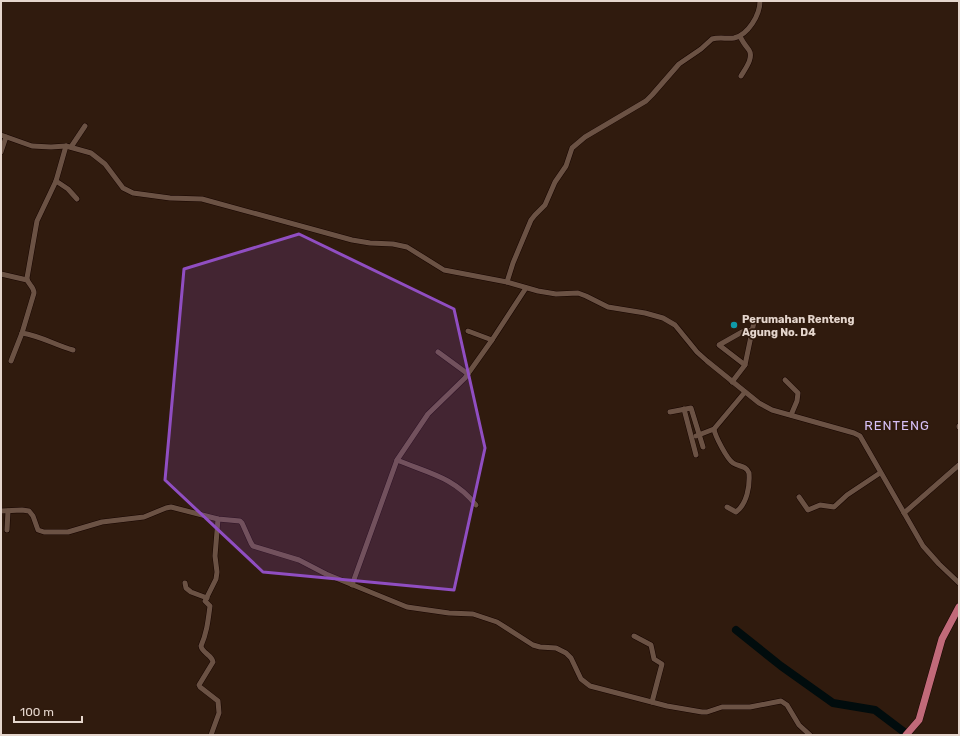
<svg xmlns="http://www.w3.org/2000/svg" width="960" height="736" viewBox="0 0 960 736" font-family="Rubik,sans-serif">
	<style>
		.lines { fill: none; stroke-linecap: round; stroke-linejoin: round }
		.river { stroke: #010c0d; stroke-width: 8 }
		.minor-casing { stroke: #170500; stroke-width: 6 }
		.major-casing { stroke: #170500; stroke-width: 8 }
		.minor { stroke: #6b5244; stroke-width: 5 }
		.major { stroke: #c16a79; stroke-width: 7 }
		.marked { fill: #904ec2; fill-opacity: 0.2; stroke: #904ec2; stroke-width: 3; stroke-linejoin: round }
		.culture-dot { fill: #0f9aa8; stroke: #301b0e; stroke-width: 1.5 }
		.labels { text-anchor: middle; dominant-baseline: central; stroke-width: 3.5; stroke-linejoin: round; paint-order: stroke }
		.poi-label { font-size: 11px; font-weight: bold; fill: #e5d6cd; stroke: #301b0e; text-anchor: start }
		.quarter-label { font-size: 13px; letter-spacing: 1px; fill: #d7c0f7; stroke: #301b0e }
	</style>
	<rect width="100%" height="100%" fill="#301b0e"/>
	<g class="lines">
		<path class="river" d="M736 630 781 666 833 703 875 710 908 735"/>
		<defs>
			<g id="minor">
				<path d="M740 36C742 41 745 45 749 50 754 58 745 69 741 76"/>
				<path d="M1 135 32 146 51 147 66 146 91 153 105 164 123 188 133 193 170 198 202 199 352 240 370 243 393 244 407 247 444 270 507 282 538 291 556 294 578 293 586 296 608 307 645 313 663 318 675 325 697 352 707 361 759 403 772 410 854 433 860 436 923 546 939 564 959 583"/>
				<path d="M71 147 85 126"/>
				<path d="M1 152 6 137"/>
				<path d="M56 181 68 189 77 199"/>
				<path d="M1 274 27 280"/>
				<path d="M507 282 513 263 531 220 535 215 545 205 555 182 566 166 572 148 585 137 646 101 652 95 679 64 701 49 712 39C719 37 727 39 734 38 748 35 760 15 760 1"/>
				<path d="M468 331 492 340"/>
				<path d="M22 333C41 336 55 345 73 350"/>
				<path d="M438 352 468 374"/>
				<path d="M11 361 22 333 34 293C34 286 27 284 27 278L37 221 56 181 66 146"/>
				<path d="M745 365 719 345 742 332 752 330"/>
				<path d="M785 380 798 393 797 401 791 415"/>
				<path d="M732 382 745 365 754 322"/>
				<path d="M684 409 696 455"/>
				<path d="M670 412 691 408 703 447"/>
				<path d="M959 426V427"/>
				<path d="M696 436 714 429"/>
				<path d="M397 460C428 473 454 477 476 505"/>
				<path d="M799 497 808 510 820 505 834 507 847 495 880 473"/>
				<path d="M727 507 736 512C747 504 750 486 749 473 746 465 739 467 733 463 727 459 715 436 714 429L745 392"/>
				<path d="M1 511 22 510 29 511 33 516 38 530 44 532H68L102 522 144 517 166 508 171 507 218 519 240 521 242 523 251 543 253 546 299 560 326 574 407 607 449 613 473 614 497 622 533 645 540 647 556 648 566 653 571 658 581 679 590 686 667 706 702 712H707L722 707H750L781 701 787 705 799 725 810 735"/>
				<path d="M904 513 959 465"/>
				<path d="M7 530 8 511"/>
				<path d="M185 583 186 588 191 592 207 598"/>
				<path d="M352 585 397 460 428 414 465 378 492 340 526 288"/>
				<path d="M634 636 651 645 654 659 662 664 652 702"/>
				<path d="M211 735 219 713 218 701 200 687 199 685 213 662C212 655 202 653 201 646 207 632 208 621 210 606L205 601 216 579 217 572 215 556 218 519"/>
			</g>
			<path id="major" d="M906 735 919 720 942 639 959 607"/>
		</defs>
		<use href="#minor" class="minor-casing"/>
		<use href="#major" class="major-casing"/>
		<use href="#minor" class="minor"/>
		<use href="#major" class="major"/>
	</g>
	<path class="marked" d="M299 234 454 309 485 448 454 590 263 572 165 480 184 269Z"/>
	<circle class="culture-dot" cx="734" cy="325" r="4"/>
	<g class="labels">
		<g class="poi-label">
			<text x="742" y="319">Perumahan Renteng<tspan x="742" dy="13">Agung No. D4</tspan></text>
		</g>
		<g class="quarter-label">
			<text x="897" y="425">RENTENG</text>
		</g>
	</g>
	<rect width="960" height="736" fill="none" stroke="#e5d6cd" stroke-width="4"/>
	<path d="M14 716v6h68v-6" fill="none" stroke="#e5d6cd" stroke-width="2"/>
	<text x="20" y="716" font-size="12" fill="#e5d6cd" stroke="#301b0e" stroke-width="3" paint-order="stroke">100 m</text>
</svg>
